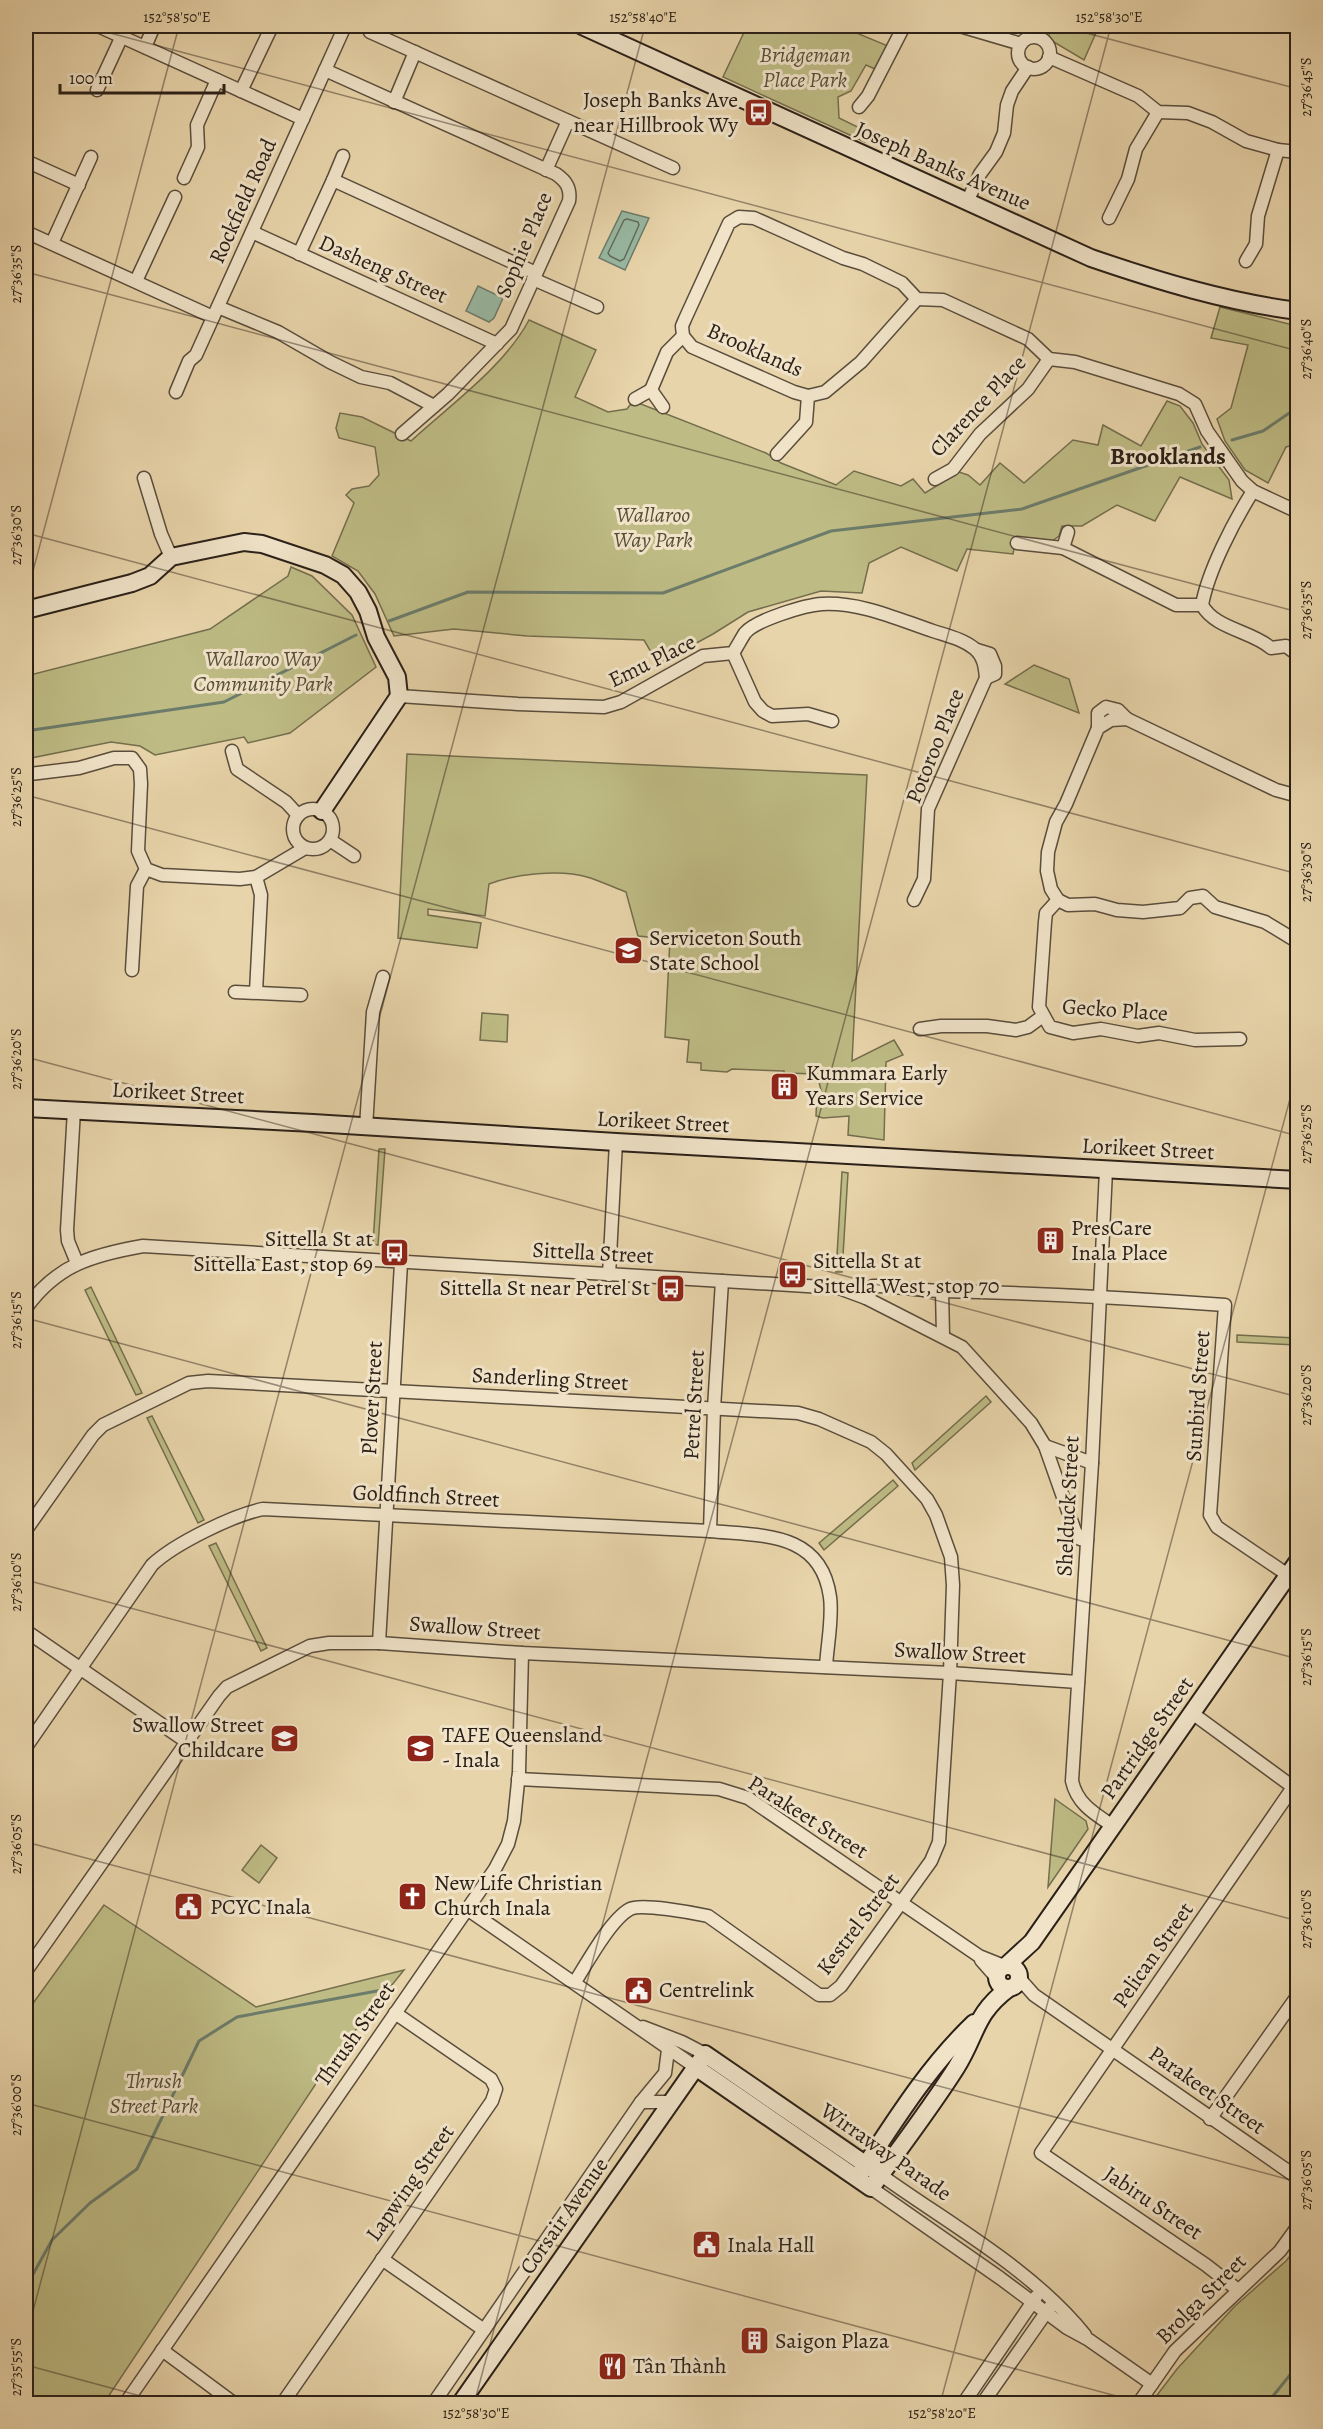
<svg xmlns="http://www.w3.org/2000/svg" width="1323" height="2429" viewBox="0 0 1323 2429" font-family="Alegreya,serif">
	<style>
		.green { fill: #bebb84; stroke: #746e4e; stroke-width: 1.5 }
		.water { fill: #98b9a3; stroke: #6c7c6b; stroke-width: 1.5 }
		.lines { fill: none; stroke-linecap: round; stroke-linejoin: round }
		.shore { stroke: #616c5e; stroke-width: 1.5 }
		.stream { stroke: #6c7c6b; stroke-width: 3 }
		.street-casing { stroke: #5a4d3c; stroke-width: 15 }
		.secondary-casing { stroke: #2a2018; stroke-width: 20 }
		.street { stroke: #f0e3c8; stroke-width: 12 }
		.secondary { stroke: #f0e3c8; stroke-width: 16 }
		.ticks { fill: none; stroke: #2a2018; stroke-width: 1.5; stroke-opacity: 0.45 }
		.labels { text-anchor: middle; dominant-baseline: central; stroke-width: 6; stroke-linejoin: round; paint-order: stroke }
		.park-label { font-size: 22px; font-style: italic; fill: #564e38; stroke: #f0e3c8 }
		.poi-label { font-size: 22px; fill: #2a2018; stroke: #f0e3c8; text-anchor: start }
		.street-label { font-size: 22px; fill: #2a2018; stroke: #f0e3c8 }
		.neighbourhood-label { font-size: 24px; font-weight: bold; fill: #2a2018; stroke: #f0e3c8 }
		.neatline { fill: none; stroke: #2a2018; stroke-width: 2 }
		.ticks-label { font-size: 15px; text-anchor: middle; fill: #2a2018 }
	</style>
	<rect width="100%" height="100%" fill="#e8d4aa"/>
	<filter id="stains"><feTurbulence type="fractalNoise" baseFrequency=".00333" numOctaves="4"/><feColorMatrix values="0 0 0 0 .2 0 0 0 0 .09 0 0 0 0 .02 0 0 0 .5 -.17"/></filter>
	<radialGradient id="worn" r=".72"><stop offset=".6" stop-color="#630" stop-opacity="0"/><stop offset="1" stop-color="#630" stop-opacity=".3"/></radialGradient>
	<g class="green">
		<path d="M747 26H840L888 46 875 69 866 65 851 91 838 97 839 118 870 133 865 142 723 77Z"/>
		<path d="M1050 26H1099L1084 60 1052 41 1049 36Z"/>
		<path d="M1220 307 1297 326V444L1286 447 1268 483 1245 470 1225 441 1217 419 1231 408 1248 345 1211 338Z"/>
		<path d="M529 320 596 350 575 397 608 412 627 409 630 405 641 404 766 453 781 463 836 485 854 471 901 486 913 479 925 493 959 472 968 475 980 485 1000 463 1024 483 1073 440 1098 445 1103 425 1141 446 1167 401 1180 406 1193 423 1202 444 1229 480 1232 499 1180 477 1155 521 1117 505 1082 526H1062L1059 536 1052 541 1016 539 1013 554 967 549 957 571 901 547 869 563 862 593 821 591 748 612 713 634 658 664 644 640 527 636 454 629 394 636 375 594 358 571 332 556 354 503 346 495 352 489 369 486 379 475 375 447 339 438 336 428 340 413 362 417 411 441C450 405 504 367 529 320Z"/>
		<path d="M291 567 312 576 352 615 376 667 290 733 248 743 244 737 155 755 140 746 111 742 26 759V676L210 629 288 576Z"/>
		<path d="M1034 665 1069 679 1079 713 1005 684Z"/>
		<path d="M407 754 867 775 852 1061 894 1040 903 1055 886 1062 884 1140 848 1135 849 1116 823 1118 816 1116 817 1092 821 1090 817 1074 784 1073V1071L732 1069 727 1072 701 1070V1063L687 1062 689 1040 665 1037 670 939 638 936 626 892C613 887 600 881 587 877 560 869 514 874 489 884L485 916 428 909V915L481 923 477 948 398 938Z"/>
		<path d="M482 1013 508 1015 507 1042 480 1040Z"/>
		<path d="M379 1149H385L378 1245 373 1244Z"/>
		<path d="M842 1172 848 1173 842 1272H836Z"/>
		<path d="M91 1287 142 1393 136 1395 85 1290Z"/>
		<path d="M1237 1335 1297 1338V1345L1237 1342Z"/>
		<path d="M986 1396 991 1402 915 1470 912 1463Z"/>
		<path d="M152 1416 204 1520 198 1523 147 1418Z"/>
		<path d="M893 1480 898 1486 824 1550 819 1543Z"/>
		<path d="M216 1543 267 1648 261 1651 209 1546Z"/>
		<path d="M1055 1799 1086 1821 1088 1829 1048 1887Z"/>
		<path d="M261 1845 277 1858 259 1883 242 1870Z"/>
		<path d="M104 1905 256 2007 404 1970 333 2058 104 2403H26V2013Z"/>
		<path d="M1297 2247V2403H1151L1177 2369 1235 2306 1286 2261Z"/>
	</g>
	<g class="water">
		<path d="M622 211 649 218 625 270 599 258Z"/>
		<path d="M478 286 503 298 494 318 489 322 466 311Z"/>
	</g>
	<g class="lines">
		<path class="shore" d="M627 219 638 222 639 225 624 259 620 261 610 256 608 253 624 220Z"/>
		<g class="stream">
			<path d="M1232 440 1263 431 1298 407"/>
			<path d="M389 621 468 592 663 593 831 531 1022 509 1200 447"/>
			<path d="M26 731 224 702 356 635"/>
			<path d="M26 2287 52 2240 90 2203 137 2169 199 2041 237 2017 393 1988"/>
			<path d="M1257 2404 1273 2396 1298 2365"/>
		</g>
		<defs>
			<g id="street">
				<path d="M98 26 303 119"/>
				<path d="M960 26 1021 44"/>
				<path d="M370 32 673 168"/>
				<path d="M1037 37 1042 26"/>
				<circle cx="1034" cy="53" r="16"/>
				<path d="M145 47 154 26"/>
				<path d="M1049 57 1138 96 1158 112 1188 113 1212 122 1246 141 1278 150 1298 152"/>
				<path d="M325 70 556 174C566 181 571 188 569 201L511 329 448 394 402 434"/>
				<path d="M97 90 122 36"/>
				<path d="M241 91 272 26"/>
				<path d="M394 102 415 52"/>
				<path d="M859 107 868 96 904 26"/>
				<path d="M26 161 79 185"/>
				<path d="M546 170 568 121"/>
				<path d="M184 178 198 147 197 125 217 80"/>
				<path d="M333 180 343 156"/>
				<path d="M967 202 980 174 996 152 1004 133 1007 105 1012 91 1028 67"/>
				<path d="M1109 218 1128 179 1136 149 1158 112"/>
				<path d="M26 232 213 317"/>
				<path d="M252 232 497 344"/>
				<path d="M52 243 91 157"/>
				<path d="M299 254 333 180 536 273"/>
				<path d="M1246 261 1256 244 1258 216 1278 150"/>
				<path d="M533 279 597 307"/>
				<path d="M136 281 175 197"/>
				<path d="M218 307 278 332 330 362 361 377 390 383 434 406"/>
				<path d="M683 336 682 326 685 319 729 223 739 217 754 218 843 258 863 264 902 283 917 299 943 300 1028 339 1049 359 1075 362 1179 394 1195 404 1207 431 1242 481 1253 491 1298 512"/>
				<path d="M683 336 692 347 794 392 808 396 825 392 861 362 917 299"/>
				<path d="M176 392 189 361 196 355 345 26"/>
				<path d="M635 399 651 390"/>
				<path d="M663 407 651 390 667 352 683 336"/>
				<path d="M777 454 806 422 808 396"/>
				<path d="M144 478 161 534 171 557"/>
				<path d="M935 479 953 469 980 434 1028 389 1049 359"/>
				<path d="M1253 491C1234 521 1208 571 1202 605 1215 629 1252 631 1271 648L1286 646 1298 655"/>
				<path d="M1017 543 1063 548 1176 605H1202"/>
				<path d="M1063 548 1068 532"/>
				<path d="M977 650 990 654 995 666V674L986 678"/>
				<path d="M733 653 755 702 763 711 772 716 808 714 832 721"/>
				<path d="M399 696 518 704 604 707 621 702 703 656 733 653C737 647 741 639 745 633 756 620 805 605 822 604 861 602 897 619 933 631 948 636 963 639 975 649 984 657 985 667 986 678L928 809 924 879 914 900"/>
				<path d="M1098 728V713L1106 707 1118 710 1127 719"/>
				<path d="M232 751 237 769 286 802 298 815"/>
				<path d="M26 777 30 774 79 768 114 758H132L140 769 141 784 138 851 146 869 162 875 240 879 256 877 305 848"/>
				<path d="M1298 796 1276 790 1127 719 1111 720 1098 728 1066 804 1056 822 1048 852 1047 871 1051 889 1058 900 1068 905 1095 904 1117 910 1143 912 1180 908 1190 898 1203 896 1215 907 1265 922 1298 942"/>
				<circle cx="313" cy="829" r="20"/>
				<path d="M330 840 354 856"/>
				<path d="M1058 900 1046 913 1045 922 1039 1007 1050 1027 1073 1033 1101 1029 1138 1036 1159 1033 1195 1040 1240 1039"/>
				<path d="M132 970 137 886 146 869"/>
				<path d="M235 992 301 995"/>
				<path d="M256 992 261 895 256 877"/>
				<path d="M920 1029 941 1026H987L1016 1030 1028 1027 1043 1016"/>
				<path d="M74 1110 67 1230 68 1241 77 1263"/>
				<path d="M366 1128 373 1012 383 977"/>
				<path d="M1106 1170 1092 1463 1072 1781C1077 1804 1095 1814 1113 1826"/>
				<path d="M609 1275 616 1142"/>
				<path d="M942 1291 943 1335"/>
				<path d="M866 1298 873 1286H878C899 1287 920 1290 942 1291 1037 1293 1130 1298 1225 1305L1210 1515 1217 1527 1288 1575"/>
				<path d="M26 1308C57 1265 92 1255 143 1246L839 1288 866 1298 962 1347 1031 1423 1045 1446 1075 1531 1080 1539 1087 1540"/>
				<path d="M1045 1446 1092 1463"/>
				<path d="M26 1530 93 1435 103 1425 189 1383 208 1381 798 1413 819 1419 871 1442 886 1454 927 1499 936 1515 951 1557 953 1585 950 1673 939 1842 931 1861 841 1986 830 1995H819L708 1916C694 1913 641 1903 630 1909 611 1919 587 1963 575 1982"/>
				<path d="M710 1531 714 1408 722 1281"/>
				<path d="M26 1631 187 1742"/>
				<path d="M379 1643 401 1263"/>
				<path d="M1192 1713 1293 1787"/>
				<path d="M26 1747 152 1565C174 1544 233 1515 263 1509L710 1531C761 1536 821 1531 830 1597 833 1618 827 1646 826 1667"/>
				<path d="M518 1779 719 1789 748 1798 979 1956 1004 1966"/>
				<path d="M467 1909 694 2066"/>
				<path d="M981 1960 996 1977"/>
				<path d="M26 1971 219 1696 227 1687 310 1646 329 1643H379L522 1653 950 1673 1078 1682"/>
				<path d="M1019 1978 1034 1995 1298 2178"/>
				<path d="M643 2027 682 2042 705 2054"/>
				<path d="M641 2102H671"/>
				<path d="M1210 2119 1298 1995"/>
				<path d="M881 2175C949 2224 1032 2269 1085 2335"/>
				<path d="M871 2188 1000 2278 1067 2328 1089 2340 1152 2384"/>
				<path d="M382 2259 484 2330"/>
				<path d="M1238 2290 1206 2265 1041 2153 1298 1780"/>
				<path d="M162 2350 235 2404"/>
				<path d="M125 2404 495 1869 508 1844 514 1821 519 1772 522 1653"/>
				<path d="M282 2404 492 2101 496 2089 491 2079 395 2013"/>
				<path d="M433 2404 641 2102 665 2073 668 2050"/>
				<path d="M963 2404 1036 2297"/>
				<path d="M982 2404 1050 2307"/>
				<path d="M1138 2404 1175 2351 1280 2251 1298 2226"/>
			</g>
			<g id="secondary">
				<path d="M582 26 1091 258C1158 281 1227 302 1298 311"/>
				<path d="M26 610 132 583 150 576 171 557 244 542 262 544 325 565 343 575 358 592 368 611 376 637 397 677 399 696 322 811"/>
				<path d="M26 1108 313 1123 616 1142 1298 1180"/>
				<path d="M1007 1965 1032 1942 1298 1561"/>
				<circle cx="1008" cy="1977" r="11"/>
				<path d="M694 2066 871 2188C900 2148 930 2109 956 2068 977 2035 974 2014 1009 1988"/>
				<path d="M861 2172C896 2119 928 2067 974 2023"/>
				<path d="M460 2404 705 2054 881 2175"/>
			</g>
		</defs>
		<use href="#street" class="street-casing"/>
		<use href="#secondary" class="secondary-casing"/>
		<use href="#street" class="street"/>
		<use href="#secondary" class="secondary"/>
	</g>
	<path class="ticks" d="M84 26 1298 351M1060 26 1298 89M26 272 1298 612M26 533 1298 874M26 597 179 26M26 795 1298 1136M26 1057 1298 1397M26 1318 1298 1659M26 1580 1298 1921M26 1842 1298 2182M26 2103 1146 2404M26 2337 645 26M26 2365 170 2404M474 2404 1111 26M940 2404 1298 1069"/>
	<defs>
		<symbol id="bus-square" viewBox="-11 -11 22 22"><rect x="-9" y="-9" width="18" height="18" rx="4" fill="#8f2418" stroke="#f0e3c8"/><path d="M-5-6H5V4H4V6H2V4H-2V6H-4V4H-5ZM-3.5-4V0h7V-4ZM-3.5 1.2v1.5H-2V1.2ZM2 1.2v1.5H3.5V1.2Z" fill="#fff"/></symbol>
		<symbol id="school-square" viewBox="-11 -11 22 22"><rect x="-9" y="-9" width="18" height="18" rx="4" fill="#8f2418" stroke="#f0e3c8"/><path d="M0-5L7-2L0 1L-7-2ZM-4 1L0 2.5L4 1V4Q0 6-4 4Z" fill="#fff"/></symbol>
		<symbol id="building-square" viewBox="-11 -11 22 22"><rect x="-9" y="-9" width="18" height="18" rx="4" fill="#8f2418" stroke="#f0e3c8"/><path d="M-4-6H4V6H1V3H-1V6H-4ZM-2.5-4.3h1.7v1.8h-1.7ZM.8-4.3h1.7v1.8H.8ZM-2.5-1h1.7V.8h-1.7ZM.8-1h1.7V.8H.8Z" fill="#fff"/></symbol>
		<symbol id="university-square" viewBox="-11 -11 22 22"><rect x="-9" y="-9" width="18" height="18" rx="4" fill="#8f2418" stroke="#f0e3c8"/><path d="M0-5L7-2L0 1L-7-2ZM-4 1L0 2.5L4 1V4Q0 6-4 4Z" fill="#fff"/></symbol>
		<symbol id="church-square" viewBox="-11 -11 22 22"><rect x="-9" y="-9" width="18" height="18" rx="4" fill="#8f2418" stroke="#f0e3c8"/><path d="M-1.2-6h2.4v3.5h3.3v2.4h-3.3V6h-2.4V-.1h-3.3v-2.4h3.3Z" fill="#fff"/></symbol>
		<symbol id="civic-square" viewBox="-11 -11 22 22"><rect x="-9" y="-9" width="18" height="18" rx="4" fill="#8f2418" stroke="#f0e3c8"/><path d="M-.6-6.5H3V-4.5H.6V-3L4-1V1h2V6H-6V1h2V-1L-.6-3ZM-1.2 2.5V6h2.4V2.5Z" fill="#fff"/></symbol>
		<symbol id="restaurant-square" viewBox="-11 -11 22 22"><rect x="-9" y="-9" width="18" height="18" rx="4" fill="#8f2418" stroke="#f0e3c8"/><path d="M-5-6h1v4h1v-4h1v4h1v-4h1v5L-1.5 .5V6h-2V.5L-5-1ZM5-6V6H3V1.5H1.5Q1.5-4 5-6Z" fill="#fff"/></symbol>
	</defs>
	<g fill-rule="evenodd">
		<use href="#bus-square" x="742" y="96" width="33" height="33"/>
		<use href="#school-square" x="612" y="934" width="33" height="33"/>
		<use href="#building-square" x="768" y="1070" width="33" height="33"/>
		<use href="#building-square" x="1034" y="1224" width="33" height="33"/>
		<use href="#bus-square" x="378" y="1236" width="33" height="33"/>
		<use href="#bus-square" x="776" y="1258" width="33" height="33"/>
		<use href="#bus-square" x="654" y="1272" width="33" height="33"/>
		<use href="#school-square" x="268" y="1722" width="33" height="33"/>
		<use href="#university-square" x="404" y="1732" width="33" height="33"/>
		<use href="#church-square" x="396" y="1880" width="33" height="33"/>
		<use href="#civic-square" x="172" y="1890" width="33" height="33"/>
		<use href="#civic-square" x="622" y="1974" width="33" height="33"/>
		<use href="#civic-square" x="690" y="2228" width="33" height="33"/>
		<use href="#building-square" x="738" y="2324" width="33" height="33"/>
		<use href="#restaurant-square" x="596" y="2350" width="33" height="33"/>
	</g>
	<g class="labels">
		<g class="park-label">
			<text x="805" y="55">Bridgeman<tspan x="805" dy="25">Place Park</tspan></text>
			<text x="653" y="515">Wallaroo<tspan x="653" dy="25">Way Park</tspan></text>
			<text x="263" y="659">Wallaroo Way<tspan x="263" dy="25">Community Park</tspan></text>
			<text x="154" y="2081">Thrush<tspan x="154" dy="25">Street Park</tspan></text>
		</g>
		<g class="poi-label">
			<text x="738" y="100" text-anchor="end">Joseph Banks Ave<tspan x="738" dy="25">near Hillbrook Wy</tspan></text>
			<text x="649" y="938">Serviceton South<tspan x="649" dy="25">State School</tspan></text>
			<text x="806" y="1073">Kummara Early<tspan x="806" dy="25">Years Service</tspan></text>
			<text x="1071" y="1228">PresCare<tspan x="1071" dy="25">Inala Place</tspan></text>
			<text x="373" y="1239" text-anchor="end">Sittella St at<tspan x="373" dy="25">Sittella East, stop 69</tspan></text>
			<text x="813" y="1261">Sittella St at<tspan x="813" dy="25">Sittella West, stop 70</tspan></text>
			<text x="650" y="1288" text-anchor="end">Sittella St near Petrel St</text>
			<text x="264" y="1725" text-anchor="end">Swallow Street<tspan x="264" dy="25">Childcare</tspan></text>
			<text x="442" y="1735">TAFE Queensland<tspan x="442" dy="25">- Inala</tspan></text>
			<text x="434" y="1883">New Life Christian<tspan x="434" dy="25">Church Inala</tspan></text>
			<text x="210" y="1907">PCYC Inala</text>
			<text x="659" y="1990">Centrelink</text>
			<text x="727" y="2245">Inala Hall</text>
			<text x="775" y="2341">Saigon Plaza</text>
			<text x="633" y="2366">Tân Thành</text>
		</g>
		<g class="street-label">
			<text transform="translate(943 166) rotate(24)">Joseph Banks Avenue</text>
			<text transform="translate(243 201) rotate(-66)">Rockfield Road</text>
			<text transform="translate(524 245) rotate(-67)">Sophie Place</text>
			<text transform="translate(383 269) rotate(24)">Dasheng Street</text>
			<text transform="translate(755 350) rotate(24)">Brooklands</text>
			<text transform="translate(978 406) rotate(-47)">Clarence Place</text>
			<text transform="translate(652 661) rotate(-26)">Emu Place</text>
			<text transform="translate(935 746) rotate(-68)">Potoroo Place</text>
			<text transform="translate(1115 1010) rotate(4)">Gecko Place</text>
			<text transform="translate(178 1093) rotate(3)">Lorikeet Street</text>
			<text transform="translate(663 1122) rotate(3)">Lorikeet Street</text>
			<text transform="translate(1148 1149) rotate(3)">Lorikeet Street</text>
			<text transform="translate(593 1253) rotate(3)">Sittella Street</text>
			<text transform="translate(550 1379) rotate(3)">Sanderling Street</text>
			<text transform="translate(1198 1396) rotate(-86)">Sunbird Street</text>
			<text transform="translate(372 1398) rotate(-87)">Plover Street</text>
			<text transform="translate(694 1405) rotate(-87)">Petrel Street</text>
			<text transform="translate(426 1496) rotate(3)">Goldfinch Street</text>
			<text transform="translate(1068 1506) rotate(-87)">Shelduck Street</text>
			<text transform="translate(475 1628) rotate(4)">Swallow Street</text>
			<text transform="translate(960 1653) rotate(3)">Swallow Street</text>
			<text transform="translate(1147 1738) rotate(-55)">Partridge Street</text>
			<text transform="translate(808 1817) rotate(32)">Parakeet Street</text>
			<text transform="translate(858 1924) rotate(-53)">Kestrel Street</text>
			<text transform="translate(1153 1955) rotate(-55)">Pelican Street</text>
			<text transform="translate(355 2034) rotate(-55)">Thrush Street</text>
			<text transform="translate(1207 2090) rotate(35)">Parakeet Street</text>
			<text transform="translate(886 2152) rotate(35)">Wirraway Parade</text>
			<text transform="translate(410 2183) rotate(-55)">Lapwing Street</text>
			<text transform="translate(1153 2203) rotate(34)">Jabiru Street</text>
			<text transform="translate(564 2216) rotate(-55)">Corsair Avenue</text>
			<text transform="translate(1201 2299) rotate(-45)">Brolga Street</text>
		</g>
		<g class="neighbourhood-label">
			<text x="1168" y="456">Brooklands</text>
		</g>
	</g>
	<rect width="1323" height="2429" fill="none" stroke="#e8d4aa" stroke-width="66"/>
	<path d="M60 84v9h164v-9" fill="none" stroke="#2a2018" stroke-width="3"/>
	<text x="69" y="84" font-size="18" fill="#2a2018" stroke="#f0e3c8" stroke-width="4.5" paint-order="stroke">100 m</text>
	<rect x="33" y="33" width="1257" height="2363" class="neatline"/>
	<g class="ticks-label">
		<text x="177" y="22">152°58'50"E</text>
		<text x="643" y="22">152°58'40"E</text>
		<text x="1109" y="22">152°58'30"E</text>
		<text transform="translate(1306 87) rotate(-90)" y="5">27°36'45"S</text>
		<text transform="translate(16 274) rotate(-90)" y="5">27°36'35"S</text>
		<text transform="translate(1306 349) rotate(-90)" y="5">27°36'40"S</text>
		<text transform="translate(16 535) rotate(-90)" y="5">27°36'30"S</text>
		<text transform="translate(1306 610) rotate(-90)" y="5">27°36'35"S</text>
		<text transform="translate(16 797) rotate(-90)" y="5">27°36'25"S</text>
		<text transform="translate(1306 872) rotate(-90)" y="5">27°36'30"S</text>
		<text transform="translate(16 1059) rotate(-90)" y="5">27°36'20"S</text>
		<text transform="translate(1306 1134) rotate(-90)" y="5">27°36'25"S</text>
		<text transform="translate(16 1320) rotate(-90)" y="5">27°36'15"S</text>
		<text transform="translate(1306 1395) rotate(-90)" y="5">27°36'20"S</text>
		<text transform="translate(16 1582) rotate(-90)" y="5">27°36'10"S</text>
		<text transform="translate(1306 1657) rotate(-90)" y="5">27°36'15"S</text>
		<text transform="translate(16 1844) rotate(-90)" y="5">27°36'05"S</text>
		<text transform="translate(1306 1919) rotate(-90)" y="5">27°36'10"S</text>
		<text transform="translate(16 2105) rotate(-90)" y="5">27°36'00"S</text>
		<text transform="translate(1306 2180) rotate(-90)" y="5">27°36'05"S</text>
		<text transform="translate(16 2367) rotate(-90)" y="5">27°35'55"S</text>
		<text x="476" y="2418">152°58'30"E</text>
		<text x="942" y="2418">152°58'20"E</text>
	</g>
	<rect width="100%" height="100%" filter="url(#stains)"/>
	<rect width="100%" height="100%" fill="url(#worn)"/>
</svg>
